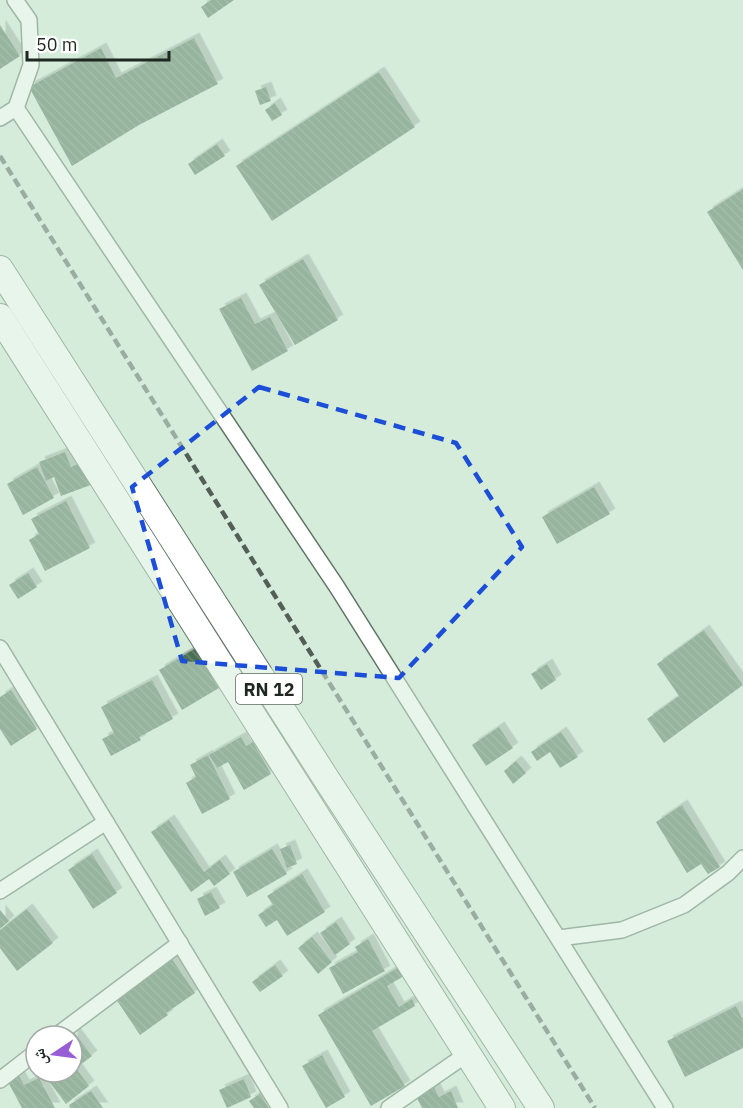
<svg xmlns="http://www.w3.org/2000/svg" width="743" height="1108" viewBox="0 0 743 1108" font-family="'IBM Plex Sans','Noto Naskh Arabic',sans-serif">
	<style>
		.building { fill: url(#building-back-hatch); filter: url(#shadow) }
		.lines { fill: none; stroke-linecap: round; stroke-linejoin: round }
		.minor-casing { stroke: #617566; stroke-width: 18 }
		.trunk-casing { stroke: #617566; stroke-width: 28 }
		.minor { stroke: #fff; stroke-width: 15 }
		.trunk { stroke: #fff; stroke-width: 26 }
		.rail { stroke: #535f56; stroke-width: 4.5; stroke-dasharray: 9 4.5; stroke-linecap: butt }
		.marked { fill: none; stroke: #1d4ed8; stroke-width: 4.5; stroke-dasharray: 12 8; stroke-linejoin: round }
		.labels { text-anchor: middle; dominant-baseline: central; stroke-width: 6; stroke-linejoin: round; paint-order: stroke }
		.shield { fill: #fff; stroke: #626864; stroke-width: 1.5 }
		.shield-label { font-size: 18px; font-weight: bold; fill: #1f2721 }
	</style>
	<defs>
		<pattern id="building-back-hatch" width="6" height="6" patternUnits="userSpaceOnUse" patternTransform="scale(1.5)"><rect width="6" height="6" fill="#4c7057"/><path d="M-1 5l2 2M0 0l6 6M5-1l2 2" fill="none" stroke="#688470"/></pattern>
		<filter id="shadow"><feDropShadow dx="5.5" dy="-5.5" stdDeviation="0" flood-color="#0004"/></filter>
	</defs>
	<rect width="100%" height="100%" fill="#d5ecdb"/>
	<g class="building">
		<path d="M211 0H234L208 18 201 7Z"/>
		<path d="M0 25 20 56 0 69Z"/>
		<path d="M194 38 218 84 139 125 72 166 29 87 101 48 116 78Z"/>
		<path d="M379 72 415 127 272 221 236 166Z"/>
		<path d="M266 87 271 101 260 105 255 91Z"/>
		<path d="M275 103 282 115 272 121 265 110Z"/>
		<path d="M217 144 225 156 195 175 188 164Z"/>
		<path d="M743 189V270L707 212Z"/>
		<path d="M303 259 338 320 295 345 259 285Z"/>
		<path d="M241 298 255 324 270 317 288 351 252 371 219 309Z"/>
		<path d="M65 452 71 467 87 460 96 483 61 496 54 477 46 481 39 462Z"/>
		<path d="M37 467 54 498 23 515 7 484Z"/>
		<path d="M594 487 610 514 557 544 542 517Z"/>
		<path d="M66 501 90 548 45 571 29 540 39 534 31 519Z"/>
		<path d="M28 573 37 587 18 599 9 585Z"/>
		<path d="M704 630 743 685 664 743 647 719 679 696 657 664Z"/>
		<path d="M196 648 219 688 182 710 159 670Z"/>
		<path d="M547 664 556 680 541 690 531 674Z"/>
		<path d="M152 680 173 719 139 737 141 740 111 756 102 739 114 733 101 707Z"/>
		<path d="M11 690 37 729 11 746 0 729V697Z"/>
		<path d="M499 727 513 748 486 766 472 745Z"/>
		<path d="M561 732 578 757 560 768 550 752 537 761 531 752Z"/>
		<path d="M241 737 246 746 253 742 271 774 244 790 228 762 217 768 209 755Z"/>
		<path d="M208 755 230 799 202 814 186 783 196 777 190 765Z"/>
		<path d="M516 761 526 773 513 784 504 771Z"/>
		<path d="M682 805 720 867 708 874 701 864 687 873 656 822Z"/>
		<path d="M169 820 204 872 220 860 230 874 214 886 209 879 191 892 151 832Z"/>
		<path d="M290 845 297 864 287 868 280 849Z"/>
		<path d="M272 849 287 874 247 897 233 872Z"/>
		<path d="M92 854 117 893 93 909 68 870Z"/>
		<path d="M302 874 325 912 287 936 277 920 266 927 258 915 273 905 267 896Z"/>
		<path d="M211 892 220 908 205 916 197 899Z"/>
		<path d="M27 909 53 943 17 971 0 948V930Z"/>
		<path d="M0 910 9 921 0 929Z"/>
		<path d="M336 922 350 944 335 955 320 933Z"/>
		<path d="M312 937 332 962 318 974 298 948Z"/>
		<path d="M368 939 385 971 343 994 329 968 358 952 355 947Z"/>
		<path d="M172 959 195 993 166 1013 168 1015 140 1035 116 999Z"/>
		<path d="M275 965 283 976 260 992 252 982Z"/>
		<path d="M399 967 404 976 387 986 399 1007 412 999 415 1006 372 1031 405 1086 371 1106 318 1015Z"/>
		<path d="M736 1006 743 1020V1048L685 1077 667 1041Z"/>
		<path d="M74 1032 92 1056 76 1068 89 1086 66 1104 42 1072H72V1036H68Z"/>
		<path d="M322 1055 345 1097 326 1108 302 1066Z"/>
		<path d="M19 1076 24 1085 39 1078 55 1108H22L8 1082Z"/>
		<path d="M244 1079 251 1097 227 1108 219 1090Z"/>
		<path d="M434 1087 439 1097 451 1091 458 1108H422L416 1096Z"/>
		<path d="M91 1091 103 1108H70L69 1105Z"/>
		<path d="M260 1094 269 1108H254L249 1101Z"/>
	</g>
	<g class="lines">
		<defs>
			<g id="minor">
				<path d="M16 108 337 587 665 1108"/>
				<path d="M0 118 16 108 31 65 29 20 15 0"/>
				<path d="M0 648 280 1108"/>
				<path d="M0 891 106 822"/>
				<path d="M559 938 622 930 684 905 728 873 743 858"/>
				<path d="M56 1036 180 943"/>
				<path d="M0 1080 36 1052"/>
				<path d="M389 1108 467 1054"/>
			</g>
			<g id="trunk">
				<path d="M0 269 327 780 541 1108"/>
				<path d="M0 317 502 1108"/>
			</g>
		</defs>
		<use href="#minor" class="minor-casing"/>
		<use href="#trunk" class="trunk-casing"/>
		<use href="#minor" class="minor"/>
		<use href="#trunk" class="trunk"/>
		<path class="rail" d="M0 156 595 1108"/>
	</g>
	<path d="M0 0H743V1108H0ZM259 387 456 443 522 547 399 678 182 661 132 487Z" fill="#d5ecdb" fill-opacity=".55" fill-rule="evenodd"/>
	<path class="marked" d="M259 387 456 443 522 547 399 678 182 661 132 487Z"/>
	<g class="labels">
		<rect class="shield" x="236" y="674" width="66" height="30" rx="4.5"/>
		<g class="shield-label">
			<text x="269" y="689">RN 12</text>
		</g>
	</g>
	<g transform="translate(54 1054) rotate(257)"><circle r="28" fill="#ffffff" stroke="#a5a9a6" stroke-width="1.5"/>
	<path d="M0-4.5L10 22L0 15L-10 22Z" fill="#975dd5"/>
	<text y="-9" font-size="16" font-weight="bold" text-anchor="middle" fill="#1f2721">ش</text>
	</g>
	<path d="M27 51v9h142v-9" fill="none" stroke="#1f2721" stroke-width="3"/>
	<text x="36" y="51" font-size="18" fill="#1f2721" stroke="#ffffff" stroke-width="4.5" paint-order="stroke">50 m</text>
</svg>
